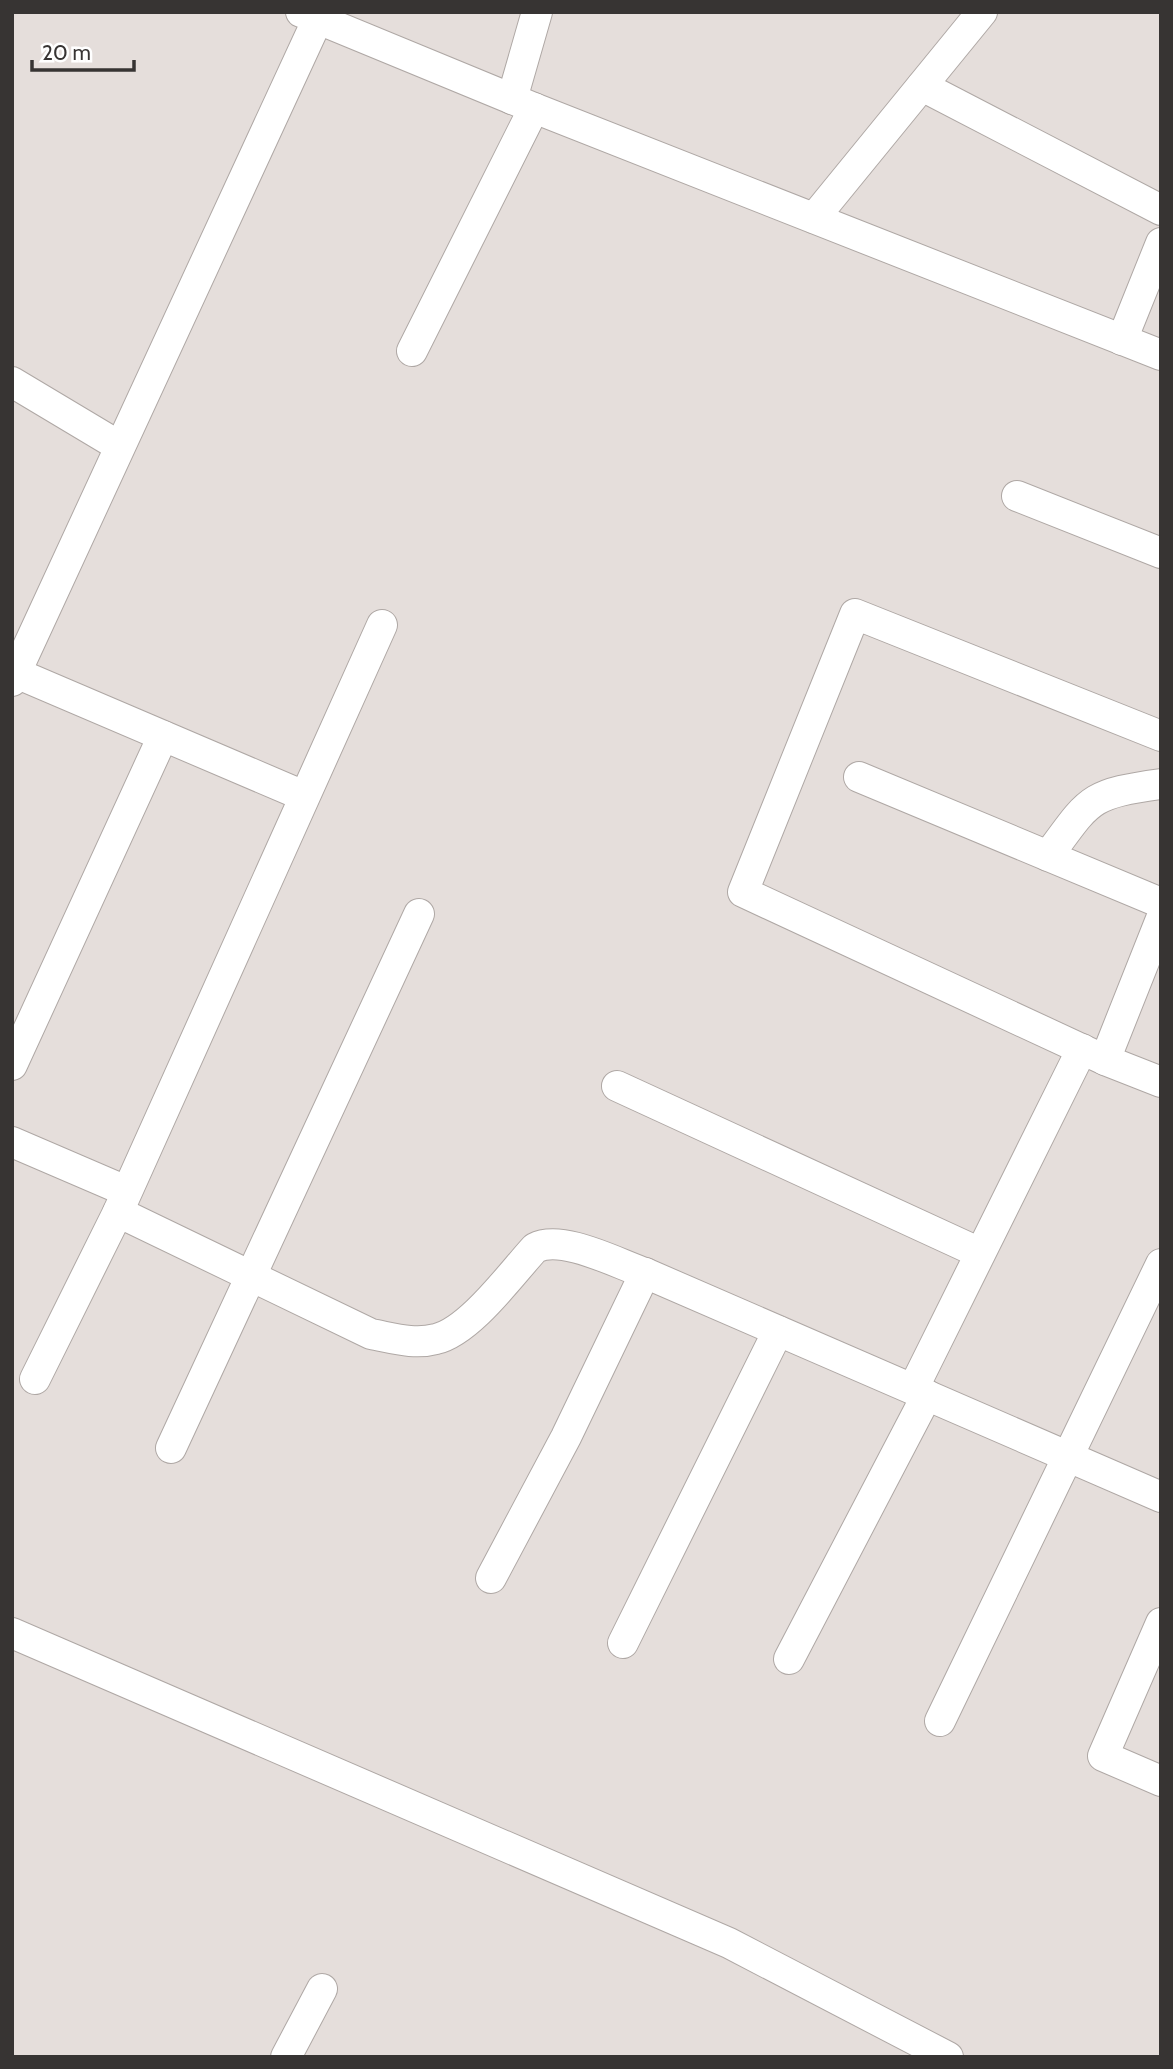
<svg xmlns="http://www.w3.org/2000/svg" width="1173" height="2069" viewBox="0 0 1173 2069" font-family="Cabin,sans-serif">
	<style>
		.lines { fill: none; stroke-linecap: round; stroke-linejoin: round }
		.minor-casing { stroke: #afa8a5; stroke-width: 32 }
		.minor { stroke: #fff; stroke-width: 30 }
	</style>
	<rect width="100%" height="100%" fill="#e5dedb"/>
	<g class="lines">
		<defs>
			<g id="minor">
				<path d="M301 12 534 108 1161 355"/>
				<path d="M922 86 1161 210"/>
				<path d="M512 99 537 12"/>
				<path d="M814 218 982 12"/>
				<path d="M1122 340 1161 243"/>
				<path d="M412 351 534 108"/>
				<path d="M12 382 119 446"/>
				<path d="M1017 496 1161 553"/>
				<path d="M16 673 304 796"/>
				<path d="M12 681 321 12"/>
				<path d="M1161 736 855 614 743 892 1105 1060 1161 1082"/>
				<path d="M859 777 1161 903"/>
				<path d="M1048 856C1090 799 1088 794 1161 784"/>
				<path d="M1105 1060 1161 919"/>
				<path d="M12 1065 163 736"/>
				<path d="M617 1086 980 1253"/>
				<path d="M12 1142 126 1191"/>
				<path d="M118 1212 371 1334C393 1338 414 1345 436 1339 470 1331 511 1274 535 1248 562 1234 616 1263 645 1273"/>
				<path d="M35 1379 118 1212 382 625"/>
				<path d="M913 1389 1082 1049"/>
				<path d="M171 1448 419 914"/>
				<path d="M491 1578 566 1437 645 1273 1161 1497"/>
				<path d="M1161 1623 1103 1756 1161 1781"/>
				<path d="M12 1633 729 1943 948 2057"/>
				<path d="M623 1643 778 1331"/>
				<path d="M789 1659 927 1395"/>
				<path d="M940 1721 1161 1264"/>
				<path d="M286 2057 322 1989"/>
			</g>
		</defs>
		<use href="#minor" class="minor-casing"/>
		<use href="#minor" class="minor"/>
	</g>
	<rect width="1173" height="2069" fill="none" stroke="#373433" stroke-width="28"/>
	<path d="M32 60v10h102v-10" fill="none" stroke="#373433" stroke-width="3.5"/>
	<text x="42" y="60" font-size="21" fill="#373433" stroke="#ffffff" stroke-width="5" paint-order="stroke">20 m</text>
</svg>
